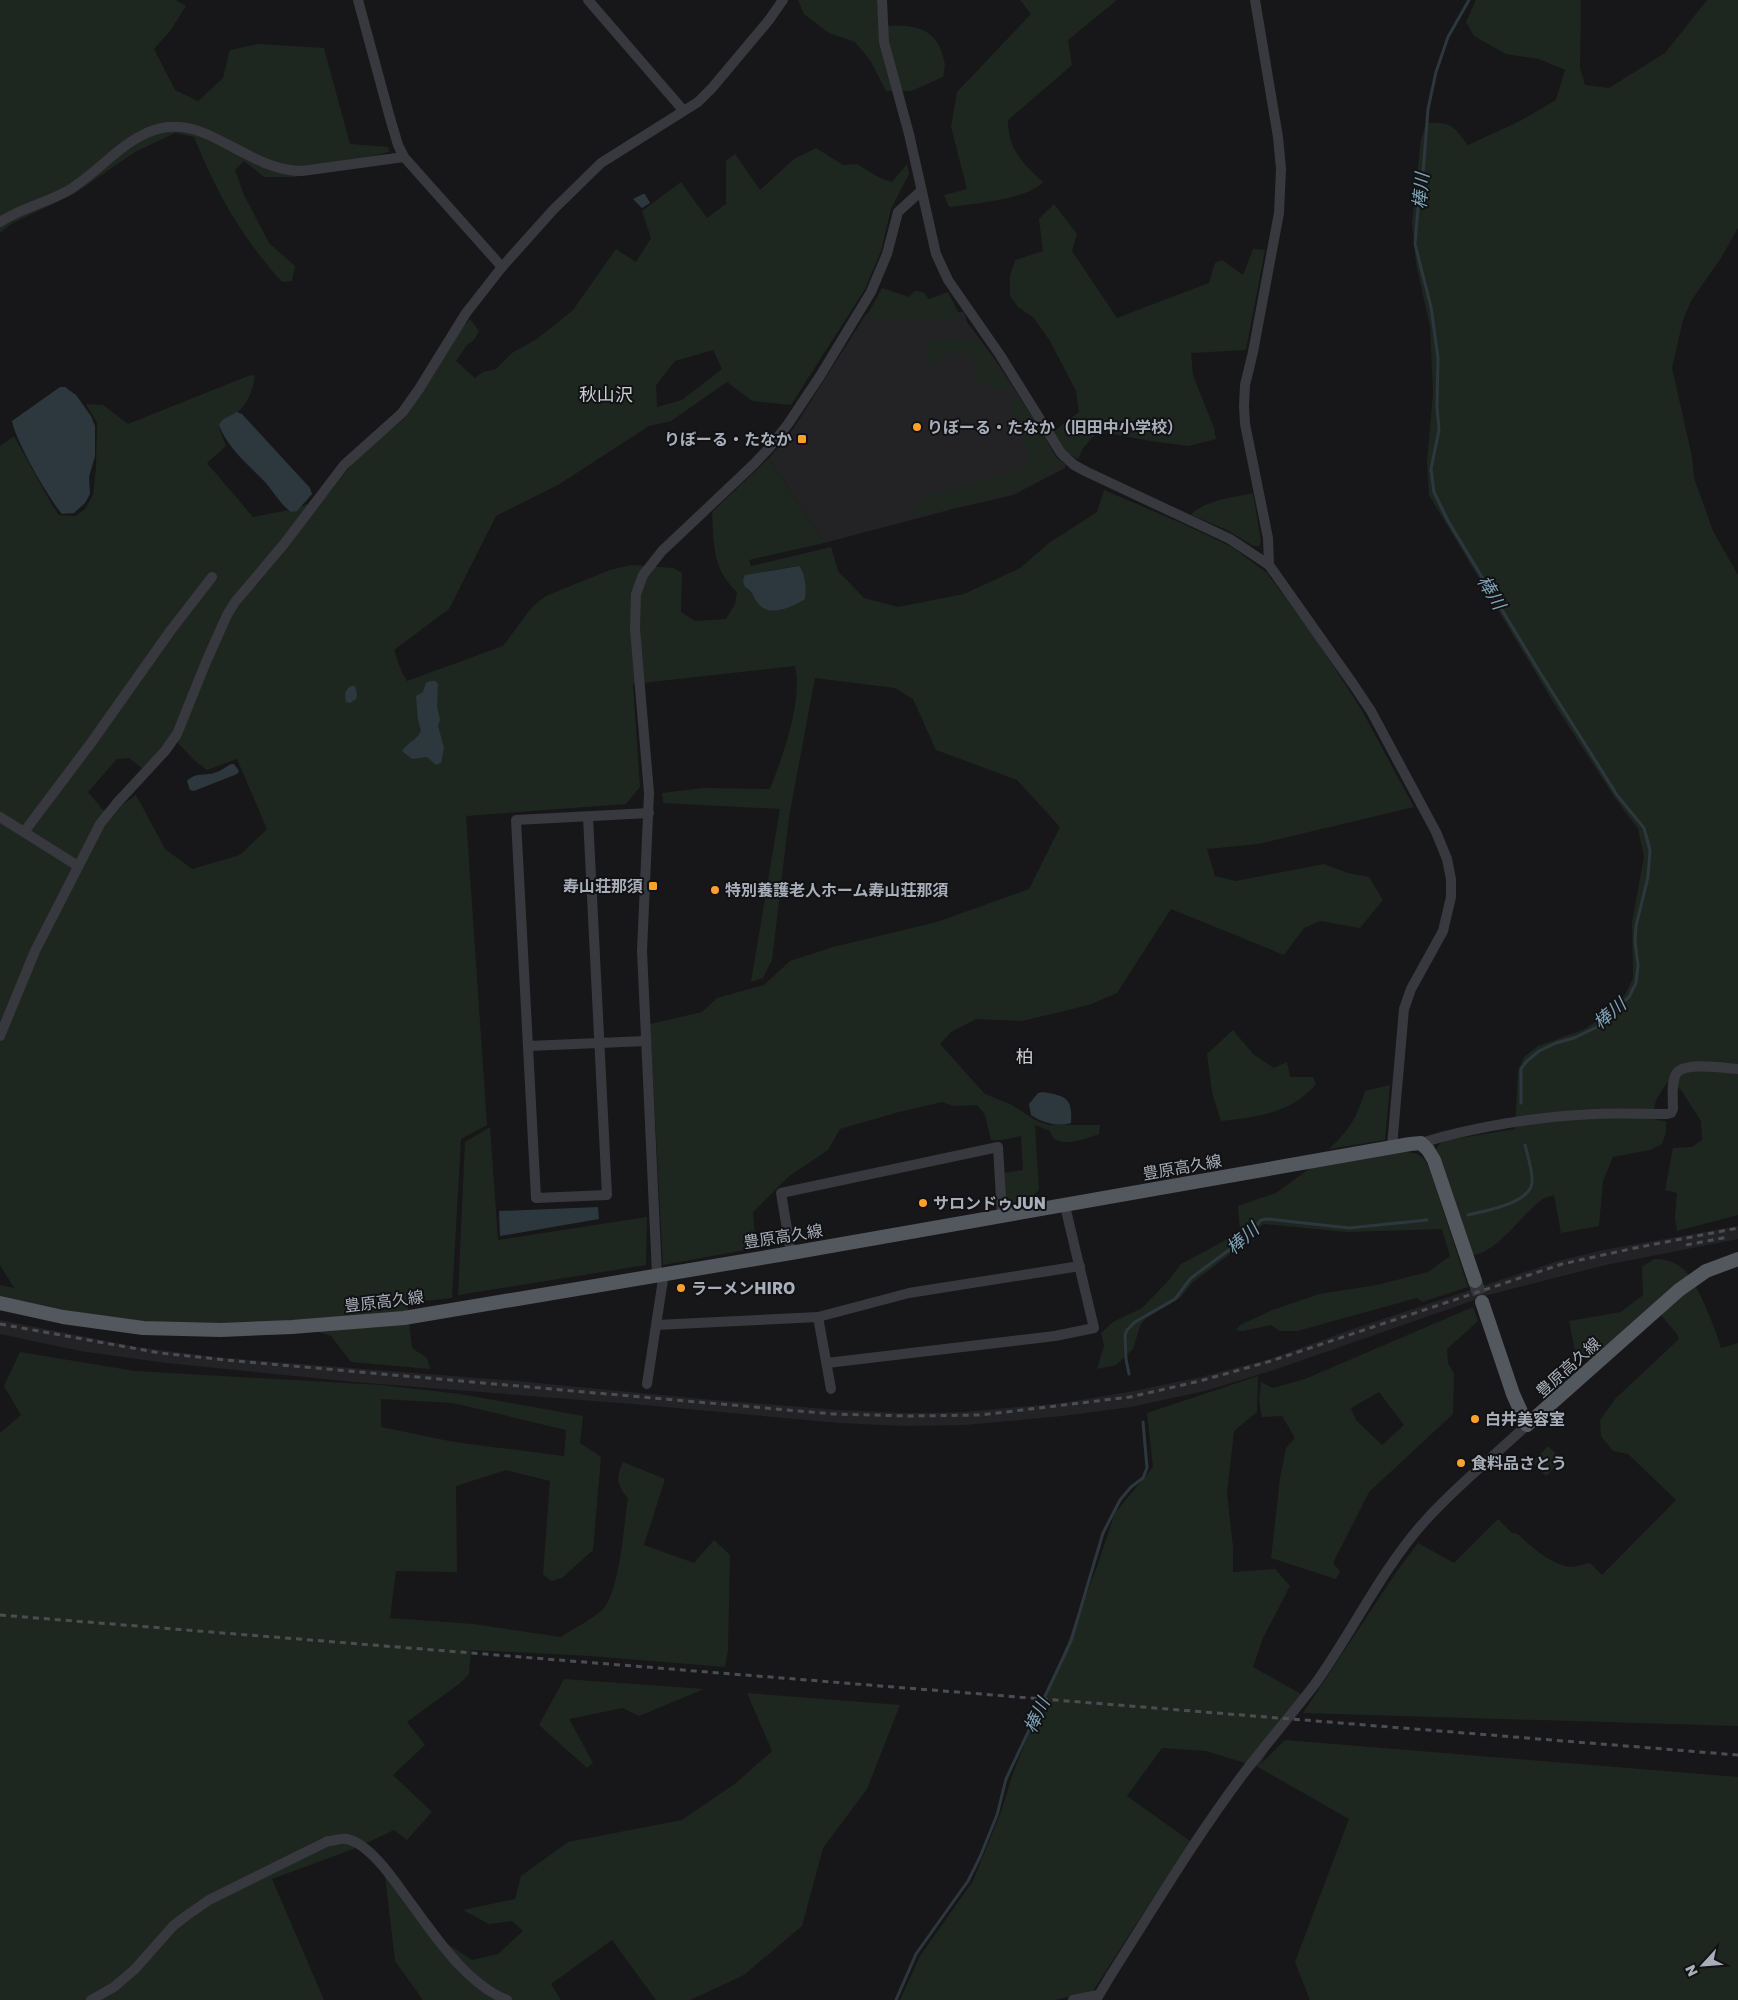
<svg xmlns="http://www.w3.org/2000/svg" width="1738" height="2000" viewBox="0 0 1738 2000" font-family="'Golos Text','Noto Sans JP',sans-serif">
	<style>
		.built { fill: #232326 }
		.green { fill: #1e271f; fill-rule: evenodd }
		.water { fill: #2c383e }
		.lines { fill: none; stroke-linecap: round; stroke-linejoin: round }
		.stream { stroke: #2c383e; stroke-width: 3 }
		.major-tunnel { stroke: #343539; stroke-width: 14; stroke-dasharray: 14 7; stroke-linecap: butt }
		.minor { stroke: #38393e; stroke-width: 10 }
		.major { stroke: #53575e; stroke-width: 14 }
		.rail { stroke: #4a4e53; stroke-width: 3; stroke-dasharray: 6 5; stroke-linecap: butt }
		.poi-dot { fill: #fd9f2b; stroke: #121214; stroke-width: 2 }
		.labels { text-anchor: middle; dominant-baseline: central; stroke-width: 4; stroke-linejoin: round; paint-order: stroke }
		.poi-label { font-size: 16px; font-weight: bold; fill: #a8afba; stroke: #121214; text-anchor: start }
		.street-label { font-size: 16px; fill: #a8afba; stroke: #121214 }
		.water-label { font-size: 18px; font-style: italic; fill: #7da2b7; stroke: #121214 }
		.neighbourhood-label { font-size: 18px; fill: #c9ced5; stroke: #121214 }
	</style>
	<rect width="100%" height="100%" fill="#171719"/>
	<g class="built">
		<path d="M964 312 967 322 996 361 1037 424 1056 457 1066 465 1065 468 1013 495 953 509 824 543 769 458 793 429 866 314Z"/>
		<path d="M1738 1226V1239L1606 1265 1492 1294 1274 1370 1205 1391 1131 1407 1063 1416 965 1425 905 1426 839 1423 632 1404 354 1382 166 1363 80 1351 0 1334V1320L137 1347 214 1357 517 1381 702 1399 839 1410 906 1413 963 1412 1062 1403 1129 1392 1201 1377 1270 1359 1350 1330 1558 1261 1603 1250Z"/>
	</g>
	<g class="green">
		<path d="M0 0H176L186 6 170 31 154 49 175 90 198 101 223 78 230 50 258 44 324 48 350 144 388 147 389 152 295 177H264L244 161 235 170 244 195 269 243 295 266 292 281 282 282C242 238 216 192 194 137L175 133 135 152 74 194 11 224 0 233Z"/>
		<path d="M798 0H877V9L889 26C911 25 932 27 941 50 945 62 946 64 943 77L911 91H886L870 60 855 42 829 33 804 14Z"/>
		<path d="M1020 0H1117L1068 40 1072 65 1008 120C1008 150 1023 163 1043 182 1029 199 972 204 949 207L944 195 967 189 951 127 957 92 1031 14Z"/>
		<path d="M1476 0H1581L1580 67 1585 85 1609 88 1665 53 1707 0H1738V228L1721 258 1691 301 1683 320 1672 368 1692 457 1694 478 1713 531 1738 575V1215L1677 1231 1675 1218 1677 1193 1665 1190 1673 1148 1692 1147 1702 1140 1701 1121 1681 1090 1668 1082C1659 1094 1651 1105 1655 1120L1666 1121V1132L1662 1144 1650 1150 1613 1157 1603 1181 1599 1226 1561 1233 1554 1195C1549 1197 1543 1198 1540 1201 1521 1216 1495 1255 1471 1255L1436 1149 1442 1141 1515 1129 1518 1071 1524 1057 1538 1046 1583 1030 1600 1019 1618 1004 1626 993 1633 978 1632 922 1644 857 1638 829 1615 798 1558 710 1429 495 1427 462 1433 393 1430 327 1416 263 1412 222 1421 140 1426 123C1452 122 1452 125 1468 145L1520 121 1556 100 1565 70 1539 59 1506 54 1474 36 1466 22Z"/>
		<path d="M816 148 843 165 857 164 880 178 892 182 907 164 909 174 891 209 881 251 865 289 791 405 752 401 727 382 671 421 649 426 558 485 496 516 449 609 394 650 402 673 407 681 503 646 533 606 546 596 610 570 631 565 673 568 682 573 681 612 695 621 726 619 735 604 737 592C712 569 714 544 712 512L769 458 824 543 749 560 751 566 831 547 838 571 864 598 898 607 964 594 1020 568 1049 543 1097 512 1104 490 1181 523 1232 547 1267 573 1316 639 1361 709 1414 807 1258 844 1207 849 1215 876 1236 881 1324 864 1348 873 1369 877 1383 900 1360 928 1320 921 1304 928 1284 955 1171 909 1117 993 1089 1005 1022 1021 976 1019 951 1032 940 1044 985 1094 1010 1104 1037 1121 1049 1125H1100L1099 1134C1085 1139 1055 1151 1050 1131L1035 1125 1039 1190 1022 1206 1006 1210 1003 1173 1023 1170 1021 1136 1002 1140H991L985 1115 977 1105 954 1106 942 1102 899 1112 840 1129 828 1150 788 1177 753 1212 756 1248 663 1265 650 1024 702 1012 717 998 764 985 790 961 833 947 937 922 1029 889 1060 827 1017 780 936 750 913 699 895 688 815 678 789 817 772 960 763 978 751 982 780 809 663 803 662 793 703 788 770 789C783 756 803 700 795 666L633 684 640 787 626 804 466 816 487 1125 461 1139 452 1298 407 1303 412 1348 427 1358 430 1369 351 1362 331 1336 285 1321 225 1325 145 1323 64 1311 0 1297V1285L14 1288 0 1265V446L14 436 51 503 59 515 75 516 85 509 93 495 96 467 97 423 86 404 103 405 128 424 248 376 255 375C252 402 239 413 219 428L226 446 207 463 253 517 295 509 327 496 356 459 405 418 433 375 459 331 470 319 479 331 474 340 467 345 456 361 475 378 483 372 496 369 512 353 537 339 573 310 616 249 636 262 651 238 642 211 681 182 707 218 726 204V161L735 154 760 190 794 159ZM713 350 722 369 682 400 657 407 656 385 675 361ZM798 566 754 598 745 575ZM171 736 194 760 207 770 237 759 267 829 240 855 192 869 165 849 136 795 121 806 103 810 88 792 117 759 129 758 143 769Z"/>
		<path d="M1054 204 1077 234 1072 251 1117 318 1209 283 1215 263 1222 260 1243 275 1253 249 1265 250 1246 350 1191 353 1193 375 1214 428 1216 439 1189 446 1150 441 1098 431 1083 448 1078 459 1066 452 1053 432 1079 412 1076 391 1050 341 1033 317 1018 307 1010 296V276L1015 260 1043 251 1039 219Z"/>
		<path d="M882 288 909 297 915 291 923 292 929 299 948 292 961 318 865 319Z"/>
		<path d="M955 338 974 340 980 343 1006 379 1009 387 1003 391 980 384 974 377V357C966 353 956 351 947 355 938 360 941 363 929 363L925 356 926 346 932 340Z"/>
		<path d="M1018 397 1038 426 1060 465 1059 469 1011 494 921 516 915 512C915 503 922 500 929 496L1009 472 1019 473 1028 466C1030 454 1025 447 1024 436 1023 428 1024 424 1019 416L1013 414 1010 406 1012 400Z"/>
		<path d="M1253 493 1261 541 1259 547 1252 545 1227 530 1191 515C1202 501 1236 497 1253 493Z"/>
		<path d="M1233 1030 1253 1054 1274 1068 1287 1062 1290 1077H1313L1316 1084C1292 1113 1257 1117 1221 1121L1212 1092 1207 1054Z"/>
		<path d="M1390 1085 1385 1140 1329 1149C1351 1128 1356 1119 1365 1091Z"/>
		<path d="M490 1127 498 1240 647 1217 646 1265 458 1295 465 1142Z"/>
		<path d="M1407 1152C1419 1153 1423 1156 1429 1167L1468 1287 1422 1302 1417 1298 1297 1331H1280L1271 1325 1243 1331 1236 1330 1240 1325 1270 1311 1319 1294 1377 1285 1428 1272 1450 1256 1442 1229 1346 1232 1264 1224 1258 1228 1238 1248 1192 1283 1180 1298 1145 1319 1140 1326 1133 1349 1116 1365 1097 1369 1104 1346 1101 1333 1113 1322 1142 1308 1168 1281 1181 1264 1224 1241 1240 1229 1238 1206 1276 1193 1313 1166Z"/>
		<path d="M1654 1259C1665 1259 1677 1262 1685 1271 1698 1284 1716 1330 1721 1348L1738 1343V1726L1303 1713 1395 1574 1418 1543 1454 1563 1498 1519 1512 1533 1518 1534C1531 1547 1551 1565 1571 1567 1577 1567 1584 1564 1590 1563L1602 1575 1676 1500 1628 1454 1613 1451 1601 1436 1600 1420 1616 1398 1679 1339 1677 1334 1655 1308 1593 1362 1576 1356 1569 1321 1621 1312 1643 1295 1642 1267Z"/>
		<path d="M1473 1307 1478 1321 1447 1349 1448 1363 1454 1374 1453 1414 1369 1492 1333 1563 1340 1571 1336 1579 1271 1558 1280 1478 1286 1448 1295 1438 1282 1416 1262 1417 1259 1401 1261 1382 1273 1388 1305 1379ZM1379 1392 1404 1425 1382 1445 1356 1420 1351 1408Z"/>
		<path d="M20 1352 135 1371 381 1385 460 1394 583 1416 580 1443 601 1457 593 1550 562 1578 551 1581 543 1574 550 1481 506 1470 456 1486 457 1572 396 1571 390 1618 473 1624 561 1637C572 1629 595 1618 603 1609 620 1591 624 1523 628 1498 616 1485 616 1477 623 1462L665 1479 644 1545 694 1563 714 1540 730 1555 728 1650 725 1667 590 1656 471 1650 469 1674 459 1684 407 1722 425 1745 393 1775 432 1812 407 1840 394 1830 356 1848 272 1879 324 2000H0V1433L21 1415 4 1386ZM381 1399 453 1403 566 1430 564 1456 454 1442 381 1427Z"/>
		<path d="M1258 1376 1257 1412 1234 1431 1227 1493 1233 1547V1572L1275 1569 1290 1586 1263 1638 1253 1667 1301 1694 1260 1765 1285 1740 1738 1777V2000H1310L1295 1962 1349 1819 1258 1767 1206 1751 1162 1748 1127 1796 1190 1841 1093 1991 1055 2000H900L920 1956 973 1881 1001 1812 1012 1776 1035 1718 1049 1691 1097 1567 1115 1513 1153 1467 1147 1413Z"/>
		<path d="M1548 1446 1562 1460 1546 1476 1532 1462Z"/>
		<path d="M564 1679 704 1689 639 1716 623 1708 569 1719 593 1763 587 1768 539 1725Z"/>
		<path d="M747 1693 900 1705 867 1789 823 1848 802 1926 744 1975 690 2000H656L612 1940 551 1984 561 2000H423L395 1961 385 1876 422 1927 472 1960 498 1954 523 1931 512 1921 489 1924 463 1910 515 1899 521 1876 568 1842 682 1820 736 1783 772 1751Z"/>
	</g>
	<g class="water">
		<path d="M643 194H645L650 203 642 208 633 199Z"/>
		<path d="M60 387H65L76 395 91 416 95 426V456L89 477 90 494 85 503 74 513 62 514C49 499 15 440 12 421Z"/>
		<path d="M237 412 242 414 310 488 312 494 297 511 291 512C280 504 274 492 265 482 248 464 228 449 219 425L222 420Z"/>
		<path d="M799 566C806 575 806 588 805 599 791 607 769 619 757 602 752 595 752 590 745 587L743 581 745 575Z"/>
		<path d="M430 681H435L438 684 437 706 440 720 438 726 444 748 441 763 436 765 427 757 412 759 402 751C408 742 417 740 421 731L418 720 416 696 423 692 426 683Z"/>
		<path d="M351 686H355L357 694 356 699 350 703 346 702 345 693 348 688Z"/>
		<path d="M232 764H234L239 771 237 774 194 791 190 790 187 781C197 771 205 777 217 772 223 770 226 766 232 764Z"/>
		<path d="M1043 1092C1065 1096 1073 1097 1071 1123 1058 1127 1042 1123 1031 1115L1029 1104 1038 1093Z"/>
		<path d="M598 1207 599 1219 500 1236 499 1211Z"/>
	</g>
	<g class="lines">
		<g class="stream">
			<path d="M1469 0 1448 37 1436 72 1428 109 1423 174 1418 208 1415 244 1431 307 1438 358 1437 407 1439 430 1431 469 1434 492 1448 521 1539 671 1617 795 1644 828 1650 850 1648 877 1636 926 1635 941 1638 965 1636 983 1629 997 1597 1027 1574 1038 1556 1043 1539 1051 1526 1062 1521 1069V1103"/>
			<path d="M1468 1215C1484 1211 1529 1204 1532 1183 1533 1171 1528 1157 1525 1145"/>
			<path d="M1129 1374 1126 1359 1125 1335 1127 1330 1135 1322 1175 1299 1191 1278 1248 1236 1261 1220 1267 1219 1349 1228 1427 1220"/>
			<path d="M896 2000 916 1954 968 1881 980 1857 997 1815 1006 1779 1071 1641 1103 1533 1120 1500 1131 1487 1143 1478 1147 1468 1143 1422"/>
		</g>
		<path class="major-tunnel" d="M1475 1281 1482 1302"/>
		<g class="minor">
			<path d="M358 0 390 118 398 145 404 157 502 267"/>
			<path d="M588 0 683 110"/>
			<path d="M882 0 884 42 909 134 936 254 948 280 1000 355 1061 453 1074 465 1087 472 1230 539 1269 565 1353 684 1371 711 1436 832 1447 859 1451 879V897L1443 931 1411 989 1404 1009 1392 1146"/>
			<path d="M1255 0 1278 137 1281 169 1279 213 1253 352 1245 385 1244 406 1245 424 1268 538 1269 565"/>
			<path d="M0 222C21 208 47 203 69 190 113 163 144 108 204 133 236 146 266 171 302 171L404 157"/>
			<path d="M0 817 78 866"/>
			<path d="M588 817 607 1195 536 1198 516 820 649 813"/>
			<path d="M24 832 91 743 171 630 212 577"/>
			<path d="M0 1036 35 951 100 824 116 804 165 751 177 734 206 662 227 615 235 602 284 544 344 465 402 413 419 389 466 313 502 267 553 210 601 163 698 102 712 88 769 20 783 0"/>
			<path d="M528 1046 646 1041"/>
			<path d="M1421 1143C1472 1127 1541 1116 1595 1114 1619 1113 1643 1114 1667 1114L1671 1113 1673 1109C1673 1099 1671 1083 1676 1074 1684 1061 1724 1068 1738 1069"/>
			<path d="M791 1253 781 1193 998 1147 1002 1216"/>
			<path d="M657 1274 642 951 649 793 635 629 636 594 643 575 662 551 754 464 770 447 788 424 820 376 871 292 887 254 898 212 921 191"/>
			<path d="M818 1317 831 1389"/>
			<path d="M656 1325 818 1317 909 1293 1080 1266"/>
			<path d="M827 1363 1055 1336 1094 1328 1065 1206"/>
			<path d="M647 1384 664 1273"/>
			<path d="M91 2000 114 1987 135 1969 173 1926 186 1916 209 1900 328 1841C333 1841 342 1838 347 1839 369 1844 392 1877 404 1894 431 1930 464 1983 507 2000"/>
			<path d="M1073 2000 1098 1995"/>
			<path d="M1096 2000 1109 1978C1153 1909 1195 1838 1244 1773 1267 1743 1292 1714 1315 1684 1353 1631 1381 1570 1425 1521 1454 1488 1494 1456 1527 1425"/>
		</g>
		<g class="major">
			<path d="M1482 1302 1513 1394 1527 1425 1679 1290 1706 1271 1738 1259"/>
			<path d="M0 1303 63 1317 143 1328 221 1330 292 1327 404 1318 791 1253 1410 1144 1421 1143 1428 1150 1434 1160 1475 1281"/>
		</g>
		<g class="rail">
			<path d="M1686 1245 1728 1237"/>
			<path d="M0 1324 160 1353 236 1361 833 1414 909 1416 981 1415 1130 1397 1200 1381 1271 1361 1562 1264 1635 1248 1738 1228"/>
			<path d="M0 1615 1738 1755"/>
		</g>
	</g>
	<g class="poi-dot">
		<circle cx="917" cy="427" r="5"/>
		<rect x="797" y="434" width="10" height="10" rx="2.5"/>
		<rect x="648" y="881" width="10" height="10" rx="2.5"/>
		<circle cx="715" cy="890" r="5"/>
		<circle cx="923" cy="1203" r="5"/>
		<circle cx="681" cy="1288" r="5"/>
		<circle cx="1475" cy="1419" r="5"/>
		<circle cx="1461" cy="1463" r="5"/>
	</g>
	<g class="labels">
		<g class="poi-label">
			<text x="927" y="427">りぼーる・たなか（旧田中小学校）</text>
			<text x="792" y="439" text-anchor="end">りぼーる・たなか</text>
			<text x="643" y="886" text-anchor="end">寿山荘那須</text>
			<text x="725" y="890">特別養護老人ホーム寿山荘那須</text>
			<text x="933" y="1203">サロンドゥJUN</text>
			<text x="691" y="1288">ラーメンHIRO</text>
			<text x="1485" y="1419">白井美容室</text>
			<text x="1471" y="1463">食料品さとう</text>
		</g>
		<g class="street-label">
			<text transform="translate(1182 1167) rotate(-10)">豊原高久線</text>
			<text transform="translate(783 1236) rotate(-9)">豊原高久線</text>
			<text transform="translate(384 1301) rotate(-7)">豊原高久線</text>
			<text transform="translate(1568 1367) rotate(-42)">豊原高久線</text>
		</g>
		<g class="water-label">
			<text transform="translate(1420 191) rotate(-85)">棒川</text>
			<text transform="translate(1492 592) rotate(59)">棒川</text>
			<text transform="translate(1609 1013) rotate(-40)">棒川</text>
			<text transform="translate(1242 1238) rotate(-42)">棒川</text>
			<text transform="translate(1036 1715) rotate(-65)">棒川</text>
		</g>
		<g class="neighbourhood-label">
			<text x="606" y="394">秋山沢</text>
			<text x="1025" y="1056">柏</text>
		</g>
	</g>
	<g transform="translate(1703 1965) rotate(244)" stroke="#121214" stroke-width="4" paint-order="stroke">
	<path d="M0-4L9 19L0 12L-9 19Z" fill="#a8afba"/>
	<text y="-8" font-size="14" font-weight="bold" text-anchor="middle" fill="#a8afba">N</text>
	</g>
</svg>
